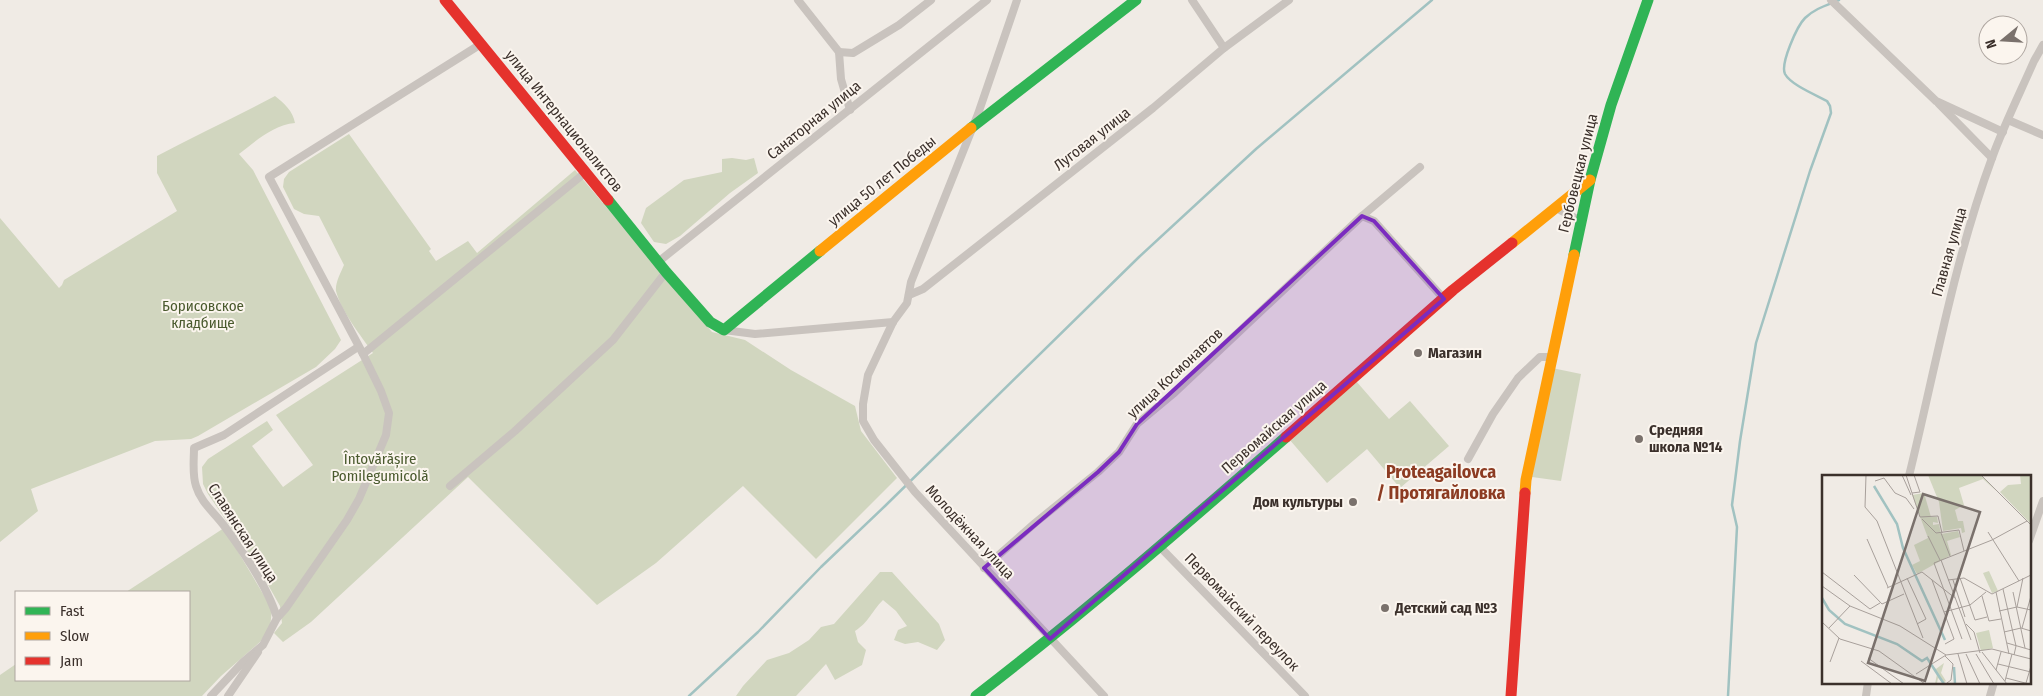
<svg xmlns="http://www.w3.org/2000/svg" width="2043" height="696" viewBox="0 0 2043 696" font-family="'Fira Sans Condensed',sans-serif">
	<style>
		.green { fill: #d1d6bf }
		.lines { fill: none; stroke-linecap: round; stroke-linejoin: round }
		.stream { stroke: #a1c2c1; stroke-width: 2.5 }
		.street { stroke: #c9c3be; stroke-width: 8 }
		.fast { stroke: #30b455; stroke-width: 11 }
		.slow { stroke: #ff9f0a; stroke-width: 11 }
		.jam { stroke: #e5322d; stroke-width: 11 }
		.marked { fill: #7b2cbf; fill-opacity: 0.2; stroke: #7b2cbf; stroke-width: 4; stroke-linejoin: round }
		.poi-dot { fill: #7a716c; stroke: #fbf5ee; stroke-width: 2 }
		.labels { text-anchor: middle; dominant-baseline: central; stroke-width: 4; stroke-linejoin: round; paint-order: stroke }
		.street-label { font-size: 15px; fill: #3b302b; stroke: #fbf5ee }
		.park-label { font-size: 15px; fill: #4a5a2e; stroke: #fbf5ee }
		.poi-label { font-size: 15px; font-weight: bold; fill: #3b302b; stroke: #fbf5ee; text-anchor: start }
		.quarter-label { font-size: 18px; font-weight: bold; fill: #8c3b22; stroke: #fbf5ee }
		.inset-river { fill: none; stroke: #a1c2c1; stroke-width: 2.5 }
		.inset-road { fill: none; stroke: #a8a09b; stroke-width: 1 }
		.view { fill: #7a716c; fill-opacity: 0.15; stroke: #7a716c; stroke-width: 2.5 }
		.inset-edge { fill: none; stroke: #3b302b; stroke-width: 2.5 }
	</style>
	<rect width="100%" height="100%" fill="#f0ebe5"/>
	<g class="green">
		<path d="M275 96C284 103 293 111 295 123 273 125 256 141 239 154L253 170 341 340 335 349 316 367 198 436 191 439 155 441 31 489 38 511 0 542V218L59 288 62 285 64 280 177 211 157 173V156C196 135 236 117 275 96Z"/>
		<path d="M349 134 431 249 429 251 436 261 468 241 477 253 575 170 712 332 745 340 791 370 855 406 861 431 897 478 816 559 743 486 656 563 597 605 468 477 311 622 283 642 274 633 282 623 280 606 258 567 208 494 203 484 202 467 208 459 267 421 273 430 252 446 283 487 313 465 276 415 373 353C361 336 341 311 336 291 335 283 341 272 344 265L319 216 304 214 294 209 283 187 284 179 289 172Z"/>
		<path d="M732 158 746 160 754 158 758 173 730 193 680 236 666 244 654 242 641 223 646 208 684 180 722 172V159Z"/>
		<path d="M1552 368 1581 374 1561 481 1532 477Z"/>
		<path d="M1356 381 1389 419 1410 401 1449 446 1400 488 1367 449 1327 483 1289 439Z"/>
		<path d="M224 528 272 609 270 628 260 642 221 676 202 696H0V675L16 664V680H189V592H126Z"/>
		<path d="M880 572H892L939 624 945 640 937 650 918 642 905 644 894 640 898 630 907 626 896 611 883 600C871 612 870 621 855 631L858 642 866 650 862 665 835 680 826 664 796 696H736L743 686 767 660 789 653 809 640 821 627 834 624Z"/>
	</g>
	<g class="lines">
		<g class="stream">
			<path d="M689 696 758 632 821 567 885 506 1139 257 1256 149 1432 0"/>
			<path d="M1728 696 1737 527 1732 505 1740 441 1756 343 1810 171 1831 113 1830 106 1827 101C1816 95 1791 85 1785 74 1780 64 1797 26 1805 18 1814 9 1827 5 1839 0"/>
		</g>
		<g class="street">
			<path d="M798 0 839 52 841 79 850 110"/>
			<path d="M1017 0 978 114 911 282 907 303 893 322 868 375 863 404V421L874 440 915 492 1104 696"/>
			<path d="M1192 0 1224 48"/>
			<path d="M1831 0 1936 101 2003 132"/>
			<path d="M839 52 853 53 899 25 931 0"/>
			<path d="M1939 104 1992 158"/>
			<path d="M2008 120 2043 135"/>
			<path d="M1556 208 1581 221"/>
			<path d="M1362 216 1420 167"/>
			<path d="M658 262 987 0"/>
			<path d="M909 295 923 289 1153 108 1224 48 1289 0"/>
			<path d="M724 330 755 334 893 322"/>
			<path d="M363 354 586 172"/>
			<path d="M1468 459 1493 414 1518 378 1540 357H1551"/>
			<path d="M1909 476C1935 370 1954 261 1992 158 2004 125 2020 93 2034 61L2043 45"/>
			<path d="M450 486 515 431 613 340 666 272"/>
			<path d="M2029 541 2043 501"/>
			<path d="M1160 547 1305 696"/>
			<path d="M984 568 1035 523 1098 472 1119 452 1137 424 1173 394 1362 216 1374 221 1444 299"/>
			<path d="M277 618 286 608 347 520 359 499 386 435 389 413 381 391 363 354 269 177 481 44"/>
			<path d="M211 696 243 662 263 645 277 618C269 590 242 550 225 527 215 513 201 503 196 486 192 474 194 460 194 448L224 435 358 347"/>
			<path d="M228 696 258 652"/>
			<path d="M1866 696 1868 682"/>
			<path d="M1990 696 1994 682"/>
		</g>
		<g class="fast">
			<path d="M971 128 1136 0"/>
			<path d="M608 200 666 272 710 322 724 330 820 251"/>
			<path d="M1574 255 1590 180 1611 105 1648 0"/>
			<path d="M976 696C1083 614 1184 526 1286 437"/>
		</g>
		<g class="slow">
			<path d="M1512 243 1590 180"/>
			<path d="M820 251 971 128"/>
			<path d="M1525 493 1526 480 1574 255"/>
		</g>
		<g class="jam">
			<path d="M445 0 608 200"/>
			<path d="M1286 437 1453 290 1512 243"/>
			<path d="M1511 696 1525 493"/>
		</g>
	</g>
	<path class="marked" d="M1362 216 1374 221 1444 299 1050 639 984 568 1098 472 1119 452 1137 424Z"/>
	<g class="poi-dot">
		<circle cx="1418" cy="353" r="5"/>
		<circle cx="1639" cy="439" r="5"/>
		<circle cx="1353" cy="502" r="5"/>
		<circle cx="1385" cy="608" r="5"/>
	</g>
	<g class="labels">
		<g class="street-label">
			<text transform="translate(814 120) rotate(-39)">Санаторная улица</text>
			<text transform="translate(564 121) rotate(51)">улица Интернационалистов</text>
			<text transform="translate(1092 139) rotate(-38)">Луговая улица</text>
			<text transform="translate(1578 173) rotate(-76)">Гербовецкая улица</text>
			<text transform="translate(882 181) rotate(-39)">улица 50 лет Победы</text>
			<text transform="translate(1949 252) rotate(-74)">Главная улица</text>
			<text transform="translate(1175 373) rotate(-43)">улица Космонавтов</text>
			<text transform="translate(1274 427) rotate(-41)">Первомайская улица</text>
			<text transform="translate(970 532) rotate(47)">Молодёжная улица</text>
			<text transform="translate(243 533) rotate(57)">Славянская улица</text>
			<text transform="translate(1242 612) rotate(46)">Первомайский переулок</text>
		</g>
		<g class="park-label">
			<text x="203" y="306">Борисовское<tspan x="203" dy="17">кладбище</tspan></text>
			<text x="380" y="459">Întovărășire<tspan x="380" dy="17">Pomilegumicolă</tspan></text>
		</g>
		<g class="poi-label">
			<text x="1428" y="353">Магазин</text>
			<text x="1649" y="430">Средняя<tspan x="1649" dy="17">школа №14</tspan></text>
			<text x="1343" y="502" text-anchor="end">Дом культуры</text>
			<text x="1395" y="608">Детский сад №3</text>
		</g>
		<g class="quarter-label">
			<text x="1441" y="472">Proteagailovca<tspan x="1441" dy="21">/ Протягайловка</tspan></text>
		</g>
	</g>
	<g transform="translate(1822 475)">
		<rect width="209" height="209" fill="#f0ebe5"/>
		<path d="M106 0H159L174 16 161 4 137 13 142 30 133 35 136 46H141L143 57 140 58 139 53 121 56 117 27ZM198 0H209V49L178 17 186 10 199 9ZM102 18 109 42H115L116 48 111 47V50L117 49 119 59 136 56 138 62 125 66 129 80 95 99 90 90 98 86 92 70 106 63 90 20ZM167 96 176 116 170 118 161 98ZM167 155 171 173 159 176 154 158ZM122 188 119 198 124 206 121 208 116 203 115 208H119L113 209 115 199 110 190 114 194Z" fill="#d1d6bf"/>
		<path class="inset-river" d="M52 11 75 49 81 73 123 165M0 123 7 135 23 149 75 169 100 186 105 183 122 209M132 192 133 209"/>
		<path class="inset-road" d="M44 0 43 32 55 46 101 163M80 0 89 20M84 0 98 42 116 41 120 58M159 0 209 50M53 6 62 3 73 18 84 23 92 34M90 18 98 17 92 0M100 44 114 58 137 55 142 76M166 57 197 106M119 58 128 81M106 61 118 85M45 64 66 112M119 85 149 165M0 97 48 134 58 128M32 100 60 129 82 119M85 103 104 144 95 149M138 103 153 145 165 142M110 105 132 164 123 169M126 105 142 103 170 119 209 100M131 105 143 142M0 111 28 131 78 151 124 180 170 174 209 184M65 113 100 97 133 123M181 114 194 171 192 180M174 117 187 179M191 117 203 173M160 121 167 146 179 144M195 132 201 103M177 136 195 132 209 135M122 137 148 130 164 117M0 147 18 164 57 176 103 209M144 149 152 157 158 178M7 153 28 131M200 153 209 121M182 157 199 153 209 156M140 164 112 88 170 65 205 46M185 168 209 175M160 177 185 209M136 179 145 209M144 179 158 209M154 179 172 209M123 181 131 189 129 205 125 208M46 183 82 209M39 186 70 209M8 187 17 163M176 189 209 197M174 195 179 177M94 199 124 180M184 203 207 209M183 206 190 179M204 208 209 191"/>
		<path class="view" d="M101 19 158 37 103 206 46 188Z"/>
		<rect width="209" height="209" class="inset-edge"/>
	</g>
	<rect x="15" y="591" width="175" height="90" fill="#fbf5ee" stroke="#aea6a0"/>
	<rect x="25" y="607" width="25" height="8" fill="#30b455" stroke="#aea6a0"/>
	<text x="60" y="616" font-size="15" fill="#3b302b">Fast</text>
	<rect x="25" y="632" width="25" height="8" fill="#ff9f0a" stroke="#aea6a0"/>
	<text x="60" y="641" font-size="15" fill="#3b302b">Slow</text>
	<rect x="25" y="657" width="25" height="8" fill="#e5322d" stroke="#aea6a0"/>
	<text x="60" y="666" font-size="15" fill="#3b302b">Jam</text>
	<g transform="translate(2003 40) rotate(252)"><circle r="24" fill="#fbf5ee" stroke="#aea6a0"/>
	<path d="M0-4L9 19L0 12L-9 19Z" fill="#7a716c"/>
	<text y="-8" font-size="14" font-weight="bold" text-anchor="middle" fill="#3b302b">N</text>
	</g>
</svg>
